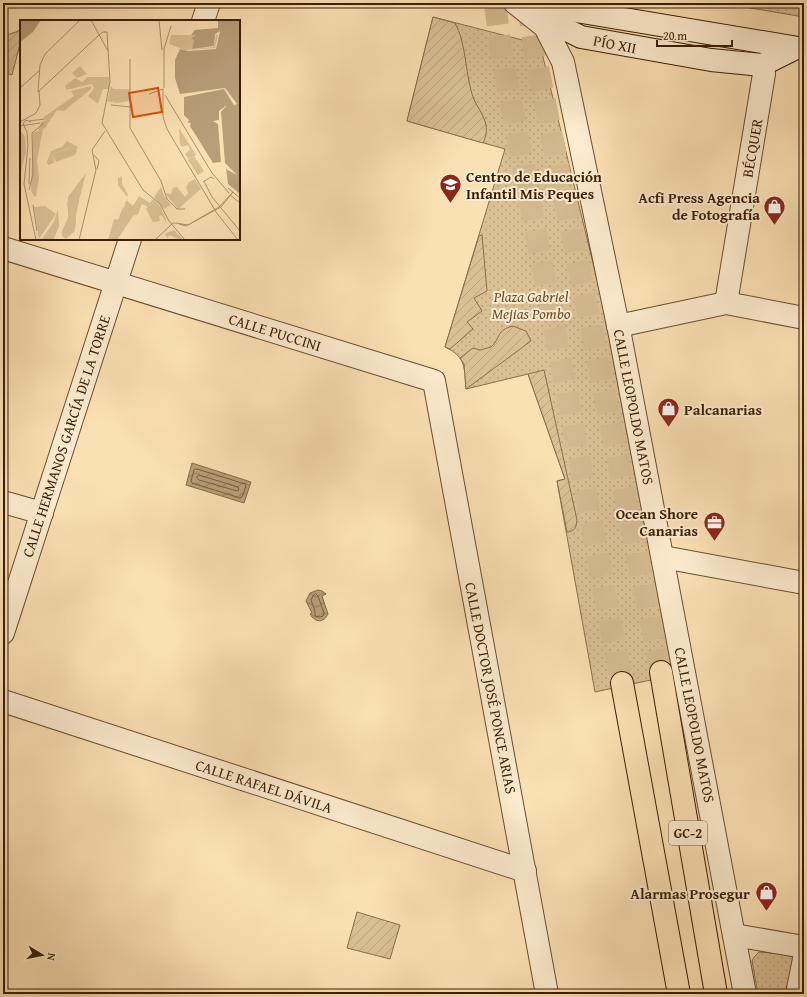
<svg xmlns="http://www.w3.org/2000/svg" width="807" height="997" viewBox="0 0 807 997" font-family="'Gentium Book Plus',serif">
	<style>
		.park { fill: url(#park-dots); stroke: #8a6e4c }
		.garden { fill: url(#garden-furrows); stroke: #8a6e4c }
		.water { fill: url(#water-waves); stroke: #866b4a }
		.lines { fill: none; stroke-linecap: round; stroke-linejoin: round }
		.shore { stroke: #7a5e3e; stroke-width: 1 }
		.highway-tunnel { stroke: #d4b990; stroke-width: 22; stroke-dasharray: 22 11; stroke-linecap: butt }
		.street-casing { stroke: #6a4e30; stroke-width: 24 }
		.secondary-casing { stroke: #3a1e04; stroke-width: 24 }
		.highway-casing { stroke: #3a1e04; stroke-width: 24 }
		.street { stroke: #fcebce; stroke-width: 22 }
		.secondary { stroke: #fcebce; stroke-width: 22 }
		.highway { stroke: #fbe0b3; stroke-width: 22 }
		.labels { text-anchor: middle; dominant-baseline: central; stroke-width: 4; stroke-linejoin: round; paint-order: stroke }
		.shield { fill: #fcebce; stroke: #745c41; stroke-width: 1 }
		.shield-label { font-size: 14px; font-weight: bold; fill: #3a1e04 }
		.street-label { font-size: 15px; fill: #3a1e04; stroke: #fcebce }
		.poi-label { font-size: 15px; font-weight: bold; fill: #3a1e04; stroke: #fcebce; text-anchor: end }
		.park-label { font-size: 15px; font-style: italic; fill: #6a4e30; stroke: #fcebce }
		.inset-road { fill: none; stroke: #ae926d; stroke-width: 1 }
		.view { fill: #d7530b; fill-opacity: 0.15; stroke: #d7530b; stroke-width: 2 }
		.inset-edge { fill: none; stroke: #3a1e04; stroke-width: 2 }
	</style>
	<defs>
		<pattern id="park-dots" width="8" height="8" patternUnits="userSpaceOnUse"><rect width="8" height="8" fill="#dabf95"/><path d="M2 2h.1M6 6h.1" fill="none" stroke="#bca47f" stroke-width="1.8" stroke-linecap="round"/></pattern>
		<pattern id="garden-furrows" width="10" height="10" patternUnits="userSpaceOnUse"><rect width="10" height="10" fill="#dabf95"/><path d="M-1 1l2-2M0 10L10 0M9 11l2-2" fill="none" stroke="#bca47f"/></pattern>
		<pattern id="water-waves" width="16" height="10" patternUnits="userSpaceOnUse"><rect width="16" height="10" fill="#b99e78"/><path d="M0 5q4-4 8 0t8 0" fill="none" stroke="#978060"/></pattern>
	</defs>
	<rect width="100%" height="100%" fill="#fbe0b3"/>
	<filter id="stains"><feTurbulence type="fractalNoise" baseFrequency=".005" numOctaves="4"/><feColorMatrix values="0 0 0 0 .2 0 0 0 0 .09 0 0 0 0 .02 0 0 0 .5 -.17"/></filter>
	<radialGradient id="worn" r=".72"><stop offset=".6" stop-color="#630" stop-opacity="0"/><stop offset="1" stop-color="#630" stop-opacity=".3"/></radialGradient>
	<g class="park">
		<path d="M721 3H804V17Z"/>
		<path d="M433 17 530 42 538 46 542 53 608 325 674 675 595 692 557 481 565 479 528 374 466 389C464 369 467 357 445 347L505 149 407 121Z"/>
		<path d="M759 952 790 954 794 956 789 994H758L752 961 754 957Z"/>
	</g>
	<g class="garden">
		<path d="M433 17 455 23C466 42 465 71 472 94 475 105 484 114 486 125 487 131 486 137 483 143L407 121Z"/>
		<path d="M21 29V40L12 75 3 72V36L16 32Z"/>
		<path d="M482 235 487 291 474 298 482 311 467 322 473 329 450 349 445 347 479 236Z"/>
		<path d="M513 326 526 331 531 341 466 389 464 364 460 358 473 348 480 350 491 347C501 338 496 330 513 326Z"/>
		<path d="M544 370 577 520C576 528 575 531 567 532L557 481 565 479 528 374Z"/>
		<path d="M357 912 400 925 390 959 347 948Z"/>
	</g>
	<g class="water">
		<path d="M192 463 251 482 244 503 186 485Z"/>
		<path d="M318 590 322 591 326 594 322 596 328 614C324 623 315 623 310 614L312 613 306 601 310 593Z"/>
	</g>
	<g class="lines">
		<g class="shore">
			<path d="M197 469 245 484 246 486 242 497 240 498 192 483 191 481 194 470Z"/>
			<path d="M199 475 238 487 239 490 237 491 199 480 197 478Z"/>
			<path d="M316 594 318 596 324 613 323 616 320 617 315 616V611L311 600 313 596Z"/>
		</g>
		<g class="highway-tunnel">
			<path d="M495 3 501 50 622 683"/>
			<path d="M528 3 534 48 661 672"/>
		</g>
		<defs>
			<g id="street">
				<path d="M515 3 545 27 563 62 620 335 745 994"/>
				<path d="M203 21 209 3"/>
				<path d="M3 248 434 381 547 994"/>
				<path d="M726 303 764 74 762 65"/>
				<path d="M618 326 726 303 804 318"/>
				<path d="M3 502 42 513"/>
				<path d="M663 557 804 583"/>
				<path d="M3 633 130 239"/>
				<path d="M3 701 525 871"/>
				<path d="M734 935 804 947"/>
				<path d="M797 994 804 959"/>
			</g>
			<g id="secondary">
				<path d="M528 3 804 49"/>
				<path d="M535 4 557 25 581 37 711 60 762 65 796 48"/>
			</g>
			<g id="highway">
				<path d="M661 672 716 994"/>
				<path d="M622 683 679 994"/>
			</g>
		</defs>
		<use href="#street" class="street-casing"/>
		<use href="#secondary" class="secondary-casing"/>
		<use href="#highway" class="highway-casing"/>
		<use href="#street" class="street"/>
		<use href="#secondary" class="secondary"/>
		<use href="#highway" class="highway"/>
	</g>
	<defs>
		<symbol id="school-pin" viewBox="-11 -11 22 30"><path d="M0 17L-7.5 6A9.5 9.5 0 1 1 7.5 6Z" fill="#8f2418" stroke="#fcebce"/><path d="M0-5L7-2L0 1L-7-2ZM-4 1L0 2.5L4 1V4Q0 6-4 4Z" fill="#fff"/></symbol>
		<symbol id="shop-pin" viewBox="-11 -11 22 30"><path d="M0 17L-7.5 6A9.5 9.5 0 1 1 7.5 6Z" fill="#8f2418" stroke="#fcebce"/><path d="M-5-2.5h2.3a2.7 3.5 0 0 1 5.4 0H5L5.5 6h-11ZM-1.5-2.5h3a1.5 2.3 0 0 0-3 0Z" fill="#fff"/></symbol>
		<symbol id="office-pin" viewBox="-11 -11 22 30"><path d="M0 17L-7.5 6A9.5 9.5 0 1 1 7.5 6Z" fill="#8f2418" stroke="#fcebce"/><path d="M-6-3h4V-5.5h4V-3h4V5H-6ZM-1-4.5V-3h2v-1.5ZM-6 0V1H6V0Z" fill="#fff"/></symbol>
	</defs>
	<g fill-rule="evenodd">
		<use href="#school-pin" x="438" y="172" width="25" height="34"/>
		<use href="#shop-pin" x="762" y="194" width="25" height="34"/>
		<use href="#shop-pin" x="656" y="396" width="25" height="34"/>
		<use href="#office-pin" x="702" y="510" width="25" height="34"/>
		<use href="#shop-pin" x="754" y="880" width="25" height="34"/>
	</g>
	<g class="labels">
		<rect class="shield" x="669" y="821" width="38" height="24" rx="3"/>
		<g class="shield-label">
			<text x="688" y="833">GC-2</text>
		</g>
		<g class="street-label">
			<text transform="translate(615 44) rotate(11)">PÍO XII</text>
			<text transform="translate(752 148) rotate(-80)">BÉCQUER</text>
			<text transform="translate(275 332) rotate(17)">CALLE PUCCINI</text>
			<text transform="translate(634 407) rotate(79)">CALLE LEOPOLDO MATOS</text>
			<text transform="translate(66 436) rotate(-72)">CALLE HERMANOS GARCÍA DE LA TORRE</text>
			<text transform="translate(491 688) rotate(79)">CALLE DOCTOR JOSÉ PONCE ARIAS</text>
			<text transform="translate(695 725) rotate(79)">CALLE LEOPOLDO MATOS</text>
			<text transform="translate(264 786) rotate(18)">CALLE RAFAEL DÁVILA</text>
		</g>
		<g class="poi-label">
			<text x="466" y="176" text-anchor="start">Centro de Educación<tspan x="466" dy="17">Infantil Mis Peques</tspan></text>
			<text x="760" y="197">Acfi Press Agencia<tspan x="760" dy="17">de Fotografía</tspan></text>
			<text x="684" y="409" text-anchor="start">Palcanarias</text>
			<text x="698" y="513">Ocean Shore<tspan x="698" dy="17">Canarias</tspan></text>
			<text x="750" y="893">Alarmas Prosegur</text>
		</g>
		<g class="park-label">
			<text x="531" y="296">Plaza Gabriel<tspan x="531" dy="17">Mejias Pombo</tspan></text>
		</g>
	</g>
	<g transform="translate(20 20)">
		<rect width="220" height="220" fill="#fbe0b3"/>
		<path d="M68 57H89V69H83L78 84 68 76 74 68 72 64 46 70 45 66 55 58 62 62ZM71 66V69L44 91 37 90 25 108 18 111 21 102 26 100 24 97 54 76 51 71ZM0 110 5 117 6 132 0 155ZM102 156V164L108 174 107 177 98 165V158ZM119 176 130 183 128 187 122 184 118 194 113 196 104 188 106 180 113 186ZM25 186 36 194 19 219 14 187ZM154 210 162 218 161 220 149 215 148 218 144 214Z" fill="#dabf95"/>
		<path d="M52 127 55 135 36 142 33 134Z" fill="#dabf95"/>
		<path d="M60 46 67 54 57 58 52 53ZM91 66 93 69H110V81L97 83 87 81ZM159 108 176 135 169 139 165 134 170 129 168 125 162 127 160 124ZM23 109 17 141 19 158 16 176 14 177 11 170 13 113ZM47 121 58 127 55 135 51 127 33 134 35 143 30 133 34 143 28 145 27 142 31 131 42 127ZM66 153 56 192 55 211 46 219 42 216V211L48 198V177ZM175 159 181 169 158 189 145 173 151 174 153 168 157 167 165 177 168 173 166 167 169 162ZM141 167 144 176 151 185 144 189 134 177ZM38 189 39 206 34 219 21 220 34 202Z" fill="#dabf95"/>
		<path d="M133 179 140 186 146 199V202L142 195 139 196 140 201 133 202 126 189ZM55 181 56 185 59 181 55 199 56 200V208L55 203 47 201 50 198 54 199 56 191 52 193 55 189 51 186 48 188 51 193 48 192 47 182 54 184Z" fill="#dabf95"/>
		<path d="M196 13 198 16 195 28 165 30 149 24 151 15H176L171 18 174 20 172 29 194 27ZM174 136 184 151 178 155 168 140ZM103 187 113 196 97 220H88L94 199 98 200Z" fill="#dabf95"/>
		<path d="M0 0H21L13 12 0 22ZM198 0H220L219 173 208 164 206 149 217 155 205 143 201 92 207 85 199 91V100L193 101 198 104 201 142 193 143 170 106 171 103H168L169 100 164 95V77L204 69 214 85 217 84 205 68 160 74 155 58V40L160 29 168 31 196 29 200 11 195 14 194 26 172 29 174 20 171 18 176 15H171L175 10 198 8Z" fill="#b99e78"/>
		<path class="inset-road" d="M71 0 88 31M139 0 142 30M110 39V108L141 161 147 179 157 189H165M0 68 20 50M144 68V29L151 6M143 69V97L147 109 196 192 218 220M18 72 20 45 25 34 60 0M129 74 143 69M145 75 192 153 209 173M20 85 19 71 79 15 83 12H87L90 62 82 103 123 170 140 184 149 201 165 220M91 85 111 87M9 101 25 99M0 102 16 93 20 85M11 102 6 100 3 104 7 112 8 126 4 164 16 220M0 106 20 103M74 135 79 141 77 149M184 161 192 177 220 211M183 162 191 157 194 159M9 164 10 138M208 168 220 178M9 170 13 154 12 113 24 103M210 175 220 183M13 185 17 211M59 220 76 150 72 130 85 111M135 220 153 203H156L168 205 199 187 213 172 201 187 166 206 159 204"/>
		<path class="view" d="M138 68 142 92 113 97 109 73Z"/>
		<rect width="220" height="220" class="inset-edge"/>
	</g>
	<rect width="807" height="997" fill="none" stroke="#fbe0b3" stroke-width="16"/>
	<rect x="4" y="4" width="799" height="989" fill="none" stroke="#3a1e04" stroke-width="2"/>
	<rect x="8" y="8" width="791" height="981" fill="none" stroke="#3a1e04"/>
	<g transform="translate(42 955) rotate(100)" stroke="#fcebce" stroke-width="3" paint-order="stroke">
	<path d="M0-3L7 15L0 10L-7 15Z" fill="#3a1e04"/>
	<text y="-6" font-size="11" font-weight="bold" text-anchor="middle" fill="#3a1e04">N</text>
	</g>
	<path d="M657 40v6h75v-6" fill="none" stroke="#3a1e04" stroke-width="2"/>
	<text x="663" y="40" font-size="12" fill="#3a1e04" stroke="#fcebce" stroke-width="3" paint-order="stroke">20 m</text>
	<rect width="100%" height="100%" filter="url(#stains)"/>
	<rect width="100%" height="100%" fill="url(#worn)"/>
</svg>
